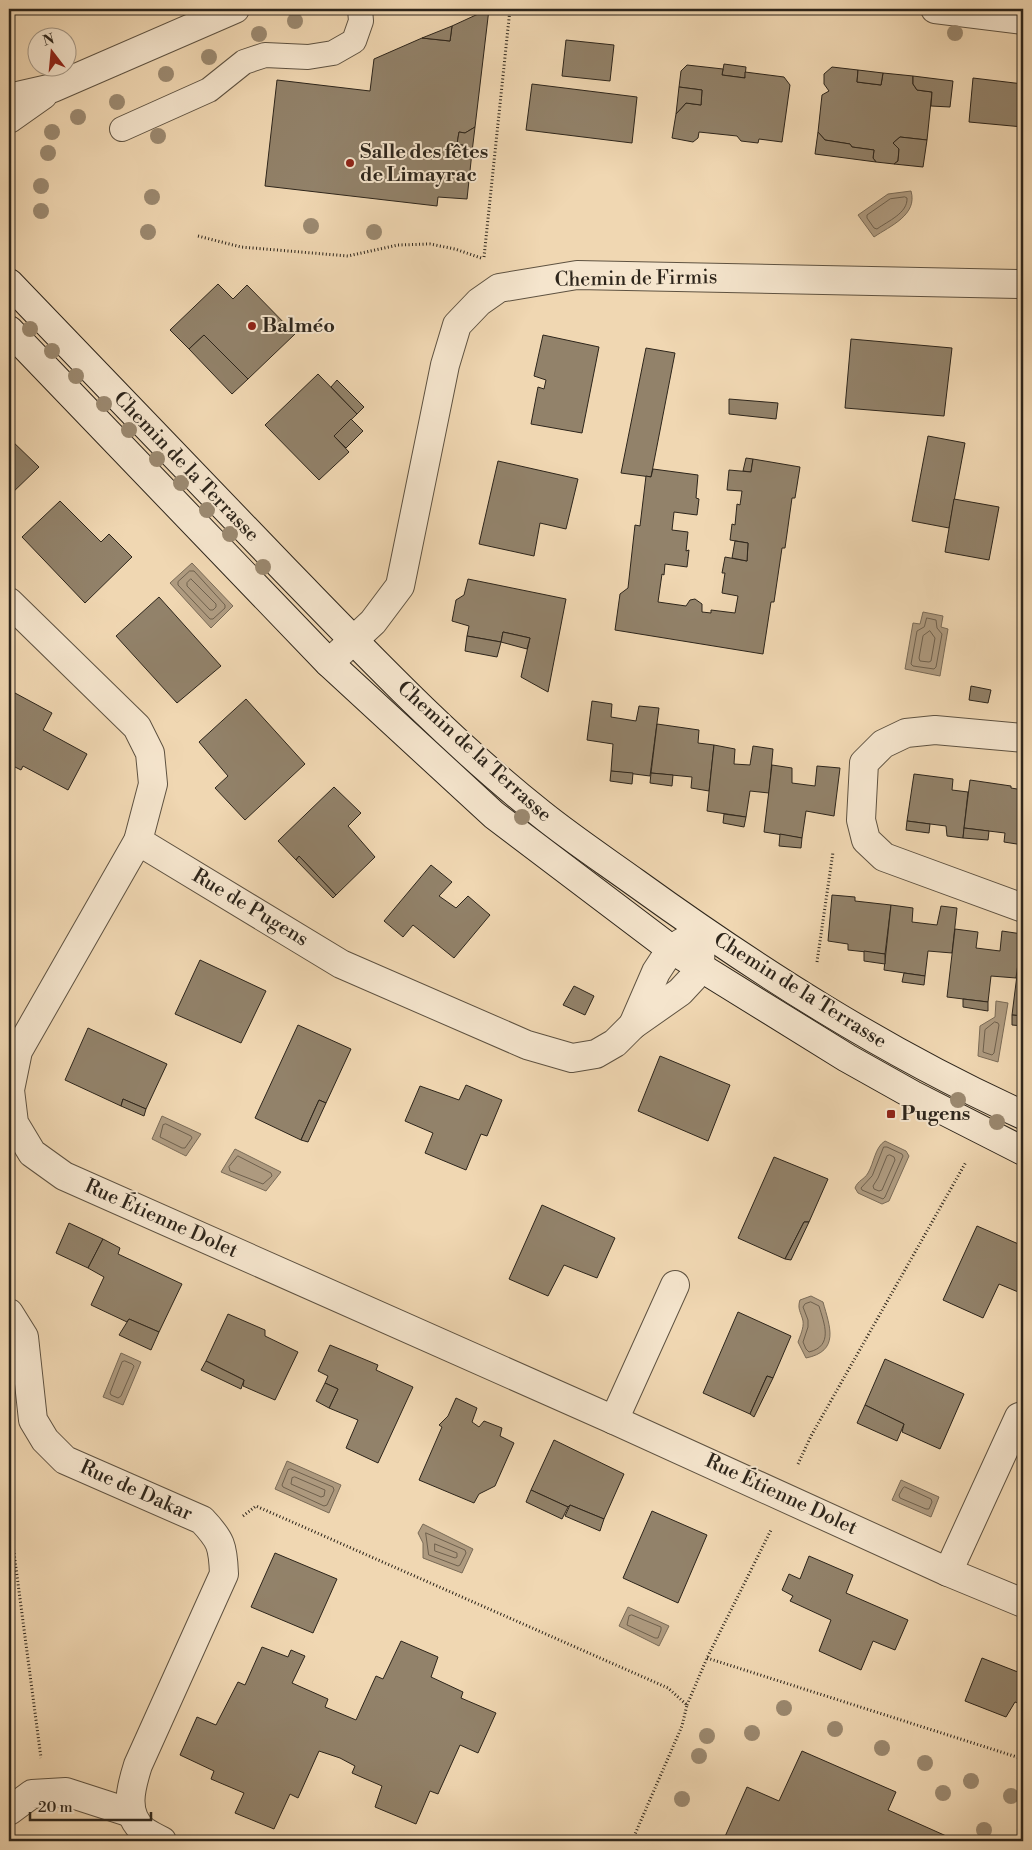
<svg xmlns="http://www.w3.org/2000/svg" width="1032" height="1850" viewBox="0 0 1032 1850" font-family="'Libre Bodoni',serif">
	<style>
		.water { fill: #ae9a7f; stroke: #7a6b57 }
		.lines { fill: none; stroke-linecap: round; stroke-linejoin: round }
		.shore { stroke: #6e604d; stroke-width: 1 }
		.building { fill: #92826a; stroke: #2d251b }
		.lane-casing { stroke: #5e5241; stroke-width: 26 }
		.street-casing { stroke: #5e5241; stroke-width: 30 }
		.secondary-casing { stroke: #2d251b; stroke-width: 30 }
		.path { stroke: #2d251b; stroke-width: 3; stroke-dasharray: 1 2.5; stroke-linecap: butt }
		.lane { stroke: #f5e5cd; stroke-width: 24 }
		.street { stroke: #f5e5cd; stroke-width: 28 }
		.secondary { stroke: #f5e5cd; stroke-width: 28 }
		.tree { fill: #9b8970 }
		.poi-dot { fill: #8f2418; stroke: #f5e5cd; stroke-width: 2 }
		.labels { text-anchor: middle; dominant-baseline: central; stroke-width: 4; stroke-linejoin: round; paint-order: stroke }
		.poi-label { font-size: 20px; font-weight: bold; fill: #2d251b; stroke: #f5e5cd; text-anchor: start }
		.street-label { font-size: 20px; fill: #2d251b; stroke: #f5e5cd }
	</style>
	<rect width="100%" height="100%" fill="#f0d7b2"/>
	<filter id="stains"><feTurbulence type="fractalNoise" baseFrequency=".004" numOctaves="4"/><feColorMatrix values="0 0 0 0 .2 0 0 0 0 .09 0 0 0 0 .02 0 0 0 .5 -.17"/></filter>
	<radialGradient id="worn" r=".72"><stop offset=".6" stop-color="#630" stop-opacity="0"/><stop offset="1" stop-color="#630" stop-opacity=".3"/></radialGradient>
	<g class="water">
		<path d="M911 191C918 215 890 226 874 237L858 215 888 194Z"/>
		<path d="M192 563 233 606 211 628 170 583Z"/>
		<path d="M923 612 943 616 941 627 948 629 940 676 905 669 913 623 920 624Z"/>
		<path d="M996 1001 1008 1003 998 1062 978 1056 980 1026 995 1017Z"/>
		<path d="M162 1116 201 1134 186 1156 152 1139Z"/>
		<path d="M885 1141 906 1151 909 1156 889 1201 882 1204 858 1193 855 1188C858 1180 864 1180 868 1173 874 1163 875 1147 885 1141Z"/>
		<path d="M235 1149 281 1172 266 1191 221 1172Z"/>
		<path d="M811 1296 823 1302C830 1327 840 1351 806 1358L798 1342C800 1336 804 1328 803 1321 801 1312 797 1309 800 1300Z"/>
		<path d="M121 1353 141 1362 123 1405 103 1397Z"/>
		<path d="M287 1461 341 1485 329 1513 275 1489Z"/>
		<path d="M901 1480 939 1497 931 1517 892 1500Z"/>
		<path d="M423 1524 473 1549 462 1573 423 1558V1543L418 1533Z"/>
		<path d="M628 1607 669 1626 659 1646 619 1626Z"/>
	</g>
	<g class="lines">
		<g class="shore">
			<path d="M905 197 907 198C908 213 888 221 877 229L874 228 867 218V215L890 199Z"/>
			<path d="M190 571H194L225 605V608L213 619H210L178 585V582Z"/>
			<path d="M191 579 216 604V607L213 610H210L187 586V583Z"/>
			<path d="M927 618 936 620 937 628 942 634 936 667 934 669 913 666 911 664 917 631 924 627Z"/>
			<path d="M930 631 935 638 931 661 929 662 920 661 919 658 923 636Z"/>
			<path d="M995 1022 998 1023 999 1025 994 1053 992 1055 983 1052 985 1030Z"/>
			<path d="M166 1124 191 1136 192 1138 185 1148H182L160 1137 163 1125Z"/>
			<path d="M884 1147H887L902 1154 903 1156 885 1197 883 1199 862 1190 861 1188 872 1176Z"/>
			<path d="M890 1155 894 1157 895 1160 882 1190 879 1191 874 1189 873 1186 878 1178 887 1156Z"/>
			<path d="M238 1156 271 1173 272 1176 263 1184 230 1171 229 1167Z"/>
			<path d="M811 1302 819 1306C824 1323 834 1346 809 1352L806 1349 803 1342 808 1327V1320L803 1307 805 1304Z"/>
			<path d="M125 1361 132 1364 134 1366 121 1396 118 1398 111 1395 110 1393 122 1362Z"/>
			<path d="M291 1469 333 1487 334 1490 327 1505 324 1506 283 1487 282 1485 288 1470Z"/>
			<path d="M295 1477 325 1490 324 1496 321 1497 291 1484 292 1478Z"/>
			<path d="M905 1487 931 1499 932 1502 929 1509H926L900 1498 899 1495 903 1488Z"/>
			<path d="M426 1533 465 1550 466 1553 460 1565 458 1566 429 1555Z"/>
			<path d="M435 1544 457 1553V1557L455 1558 435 1551Z"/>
			<path d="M632 1615 661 1627V1630L658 1638H655L627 1625 629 1616Z"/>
		</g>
	</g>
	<g class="building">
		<path d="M489 9 475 127 465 133 459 132 457 144 463 145 472 152 467 199 438 197 437 206 265 186 277 80 370 91 374 59 422 38 450 41 452 26Z"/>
		<path d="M452 26 450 41 422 38Z"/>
		<path d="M566 40 614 45 610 81 562 76Z"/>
		<path d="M724 64 746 67 745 78 722 75Z"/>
		<path d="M687 65 723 69 722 75 745 78V72L784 77 790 85 782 142 759 139 758 143 741 141 737 136 699 132 698 138 693 142 672 138 676 114 686 103 701 105 702 90 679 87 681 71Z"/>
		<path d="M832 67 858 70 857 82 881 85 883 73 913 76V84L917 90 932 92 927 140 900 137 893 143 899 149 898 161 894 164 876 162 873 158 874 150 852 147 850 144 825 140 818 132 822 95 829 91 824 84V74Z"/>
		<path d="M858 70 883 73 881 85 857 82Z"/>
		<path d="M913 76 953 81 950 107 931 106 932 92 917 90 913 84Z"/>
		<path d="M973 78 1023 84V127L969 122Z"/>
		<path d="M532 84 637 97 632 143 526 130Z"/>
		<path d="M679 87 702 90 701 105 686 103 676 114Z"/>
		<path d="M475 127 472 152 463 145 457 144 459 132 465 133Z"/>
		<path d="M818 132 825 140 850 144 852 147 874 150 873 158 876 162 815 154Z"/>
		<path d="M900 137 927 140 923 167 894 164 898 161 899 149 893 143Z"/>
		<path d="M218 284 233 299 247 285 295 334 248 379 204 335 189 349 170 330Z"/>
		<path d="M204 335 248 379 232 394 189 349Z"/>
		<path d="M543 335 599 347 582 433 531 424 538 387 544 389 546 380 534 376Z"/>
		<path d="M851 339 952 348 944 416 845 408Z"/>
		<path d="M646 348 675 353 651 477 621 473Z"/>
		<path d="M318 374 357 414 334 436 349 452 319 480 265 425Z"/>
		<path d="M337 380 364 407 357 414 331 387Z"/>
		<path d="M729 399 778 403 776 419 729 414Z"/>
		<path d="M351 419 363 431 346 448 334 436Z"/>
		<path d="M928 436 965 443 949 528 912 521Z"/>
		<path d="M9 438 39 467 9 496Z"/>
		<path d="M746 458 753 459 751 472 743 471Z"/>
		<path d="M753 459 800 467 795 498H792L785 548H782L774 602H771L763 654 615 630 620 594 628 588 635 525 640 526 646 476 651 477 653 469 698 475 696 498 699 499 697 515 674 512 672 530 688 532 686 551 689 550 687 567 665 564 664 575 662 574 658 602 686 606 690 600 695 599 702 604V612L711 613V610L735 613 738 596 722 593 725 573H722L725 557 747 561 748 543 730 540 732 524 735 525 737 504 740 505 742 491 727 490 729 470 751 472Z"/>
		<path d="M498 461 578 479 566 529 540 523 534 556 479 544Z"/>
		<path d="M954 499 999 507 989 560 945 552Z"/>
		<path d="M60 501 101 542 109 534 132 557 85 603 22 537Z"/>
		<path d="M735 541 748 543 747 561 732 558Z"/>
		<path d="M468 579 566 599 548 692 521 677 530 638 503 632 501 642 467 636 469 626 452 621 456 600 464 595Z"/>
		<path d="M159 597 221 666 177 703 116 636Z"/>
		<path d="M503 632 530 638 527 649 501 642Z"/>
		<path d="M467 636 501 642 497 657 465 651Z"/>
		<path d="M971 686 991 690 988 703 969 700Z"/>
		<path d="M15 693 52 713 43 730 87 754 68 790 23 766 21 770 9 764V704Z"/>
		<path d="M246 699 305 764 245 820 215 788 228 776 199 742Z"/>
		<path d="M592 701 612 704 611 717 636 721 639 706 659 708 650 776 611 771 613 744 587 740Z"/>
		<path d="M657 724 699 730 698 743 714 745 709 791 691 788 692 777 651 773Z"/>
		<path d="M714 745 735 749 734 764 750 765 753 746 773 749 769 793 750 791 746 817 707 811Z"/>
		<path d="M772 765 792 768V783L815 786 817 766 840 768 834 816 806 811 802 838 764 832Z"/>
		<path d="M611 771 633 773 632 784 610 781Z"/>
		<path d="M651 773 673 775 672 786 650 783Z"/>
		<path d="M914 774 953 779 952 790 968 792 963 838 947 836 946 826 907 821Z"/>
		<path d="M970 780 1011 786V788L1023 790V845L1004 842 1005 833 964 828Z"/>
		<path d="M334 787 361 813 348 826 375 857 336 895 299 856 296 860 278 841Z"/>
		<path d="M724 814 746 817 744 827 723 823Z"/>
		<path d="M907 821 930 824 929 833 906 830Z"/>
		<path d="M964 828 989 831 988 840 963 838Z"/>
		<path d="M780 834 802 838 801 848 779 846Z"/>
		<path d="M299 856 336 895 333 898 296 860Z"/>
		<path d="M431 865 452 882 439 896 456 908 468 896 490 915 454 958 413 925 403 937 384 921Z"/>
		<path d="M832 895 855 897V901L891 905 885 954 848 950V944L828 941Z"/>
		<path d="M891 905 913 908 912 922 937 925 941 906 957 908 952 953 928 951 925 976 884 970Z"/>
		<path d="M955 929 978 932 976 948 1000 951 1002 931 1022 934 1016 978 991 976 988 1002 947 997Z"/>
		<path d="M864 951 885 954V964L864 961Z"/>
		<path d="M200 960 266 991 241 1043 175 1014Z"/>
		<path d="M1018 967H1023V1016L1012 1015Z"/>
		<path d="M904 973 925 976 924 985 902 982Z"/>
		<path d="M574 986 594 996 585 1015 563 1005Z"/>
		<path d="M963 999 988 1002V1011L963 1007Z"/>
		<path d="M1012 1015 1023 1016V1026L1012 1025Z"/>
		<path d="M298 1025 351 1049 326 1103 319 1100 301 1140 255 1118Z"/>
		<path d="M88 1028 167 1064 146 1109 123 1099 121 1106 65 1080Z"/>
		<path d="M660 1056 730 1085 708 1141 638 1111Z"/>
		<path d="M466 1085 502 1100 487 1136 481 1134 466 1170 425 1153 433 1133 405 1121 420 1086 459 1100Z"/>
		<path d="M123 1099 146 1109 144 1116 121 1106Z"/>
		<path d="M319 1100 326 1103 308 1142 301 1140Z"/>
		<path d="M774 1157 828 1179 809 1222H804L785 1259 738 1238Z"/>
		<path d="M542 1205 615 1238 597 1278 564 1265 548 1296 509 1279Z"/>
		<path d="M804 1222H809L791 1260 785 1259Z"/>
		<path d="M69 1223 103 1239 88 1268 56 1253Z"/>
		<path d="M977 1226 1023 1246V1294L999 1284 983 1318 943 1300Z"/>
		<path d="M103 1239 120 1248 118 1254 182 1284 159 1332 129 1319 127 1322 91 1305 104 1277 88 1268Z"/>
		<path d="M738 1312 791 1336 773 1378 767 1376 750 1414 703 1393Z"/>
		<path d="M228 1314 265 1330V1336L298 1352 275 1400 243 1386 244 1380 206 1361Z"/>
		<path d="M129 1319 159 1332 151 1350 119 1335Z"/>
		<path d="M330 1345 378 1365 376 1370 413 1387 378 1463 346 1448 358 1420 329 1408 338 1389 325 1383 328 1376 318 1371Z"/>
		<path d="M885 1359 964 1394 940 1449 902 1432 904 1424 865 1405Z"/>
		<path d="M206 1361 244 1380 241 1389 201 1370Z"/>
		<path d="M767 1376 773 1378 754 1417 750 1414Z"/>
		<path d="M325 1383 338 1389 329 1408 316 1401Z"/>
		<path d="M456 1398 477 1408 472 1422 479 1427 484 1421 502 1428 500 1436 514 1443 495 1486 479 1494 474 1503 419 1480 442 1427 439 1425 448 1416Z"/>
		<path d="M865 1405 904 1424 897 1441 857 1423Z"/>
		<path d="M554 1440 624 1474 604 1519 570 1505 568 1507 531 1490Z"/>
		<path d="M531 1490 568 1507 562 1519 526 1502Z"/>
		<path d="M570 1505 604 1519 600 1531 565 1516Z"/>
		<path d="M652 1511 707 1535 678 1603 623 1578Z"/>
		<path d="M275 1553 337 1579 313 1633 251 1607Z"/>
		<path d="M809 1556 853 1575 846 1593 908 1620 895 1650 873 1641 861 1670 819 1651 831 1620 790 1601 793 1596 782 1590 789 1574 800 1579Z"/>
		<path d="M401 1641 438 1657 431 1677 463 1692 461 1698 496 1713 478 1753 460 1745 438 1794 430 1791 416 1824 375 1807 382 1786 352 1773 355 1766 340 1758 319 1751 298 1798 290 1794 274 1829 235 1813 244 1793 211 1779 214 1771 180 1755 197 1717 216 1725 238 1682 245 1685 262 1647 288 1657 291 1650 305 1656 292 1683 328 1699 325 1707 356 1720 376 1676 383 1679Z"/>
		<path d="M982 1658 1023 1674V1705L1015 1702 1006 1717 965 1701Z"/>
		<path d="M802 1751 896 1792 888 1810 953 1839 951 1841H723L747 1787 779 1801Z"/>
	</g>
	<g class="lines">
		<defs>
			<path id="lane" d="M122 129 209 90 244 62 265 55 308 57 333 53 354 41 361 21 360 9"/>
			<g id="street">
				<path d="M935 9 1023 20"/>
				<path d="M9 98 53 88 235 9"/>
				<path d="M9 119 43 95"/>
				<path d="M9 602 137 727 150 753 153 784 138 841 341 964 527 1045 572 1058 596 1054 615 1043 633 1025 680 992 693 978 700 967 701 930"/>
				<path d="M329 663 373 622 400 586 445 365 457 325 479 302 499 288 577 275 1023 284"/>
				<path d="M1023 738 935 730 906 733 883 744 864 763 861 820 866 840 884 857 1023 908"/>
				<path d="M138 841 18 1051 10 1090 14 1123 32 1153 64 1176 614 1420 948 1572 1023 1603"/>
				<path d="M633 1025 656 972 671 949 691 937"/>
				<path d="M9 1313 24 1337 33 1420 45 1440 65 1460 202 1520C221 1540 223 1546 224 1574L138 1765C131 1787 123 1814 144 1831 150 1835 156 1838 162 1841"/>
				<path d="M614 1420 675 1285"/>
				<path d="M948 1572 1019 1417"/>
				<path d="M9 1811 32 1794 66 1792 131 1813"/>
			</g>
			<g id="secondary">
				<path d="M9 283C101 379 193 474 285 570 367 654 448 740 540 813 571 838 604 860 636 883 758 971 886 1053 1023 1115"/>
				<path d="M9 330 329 663 494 815 671 949 847 1058 913 1095 1023 1151"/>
			</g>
		</defs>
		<use href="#lane" class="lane-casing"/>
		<use href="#street" class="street-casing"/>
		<use href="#secondary" class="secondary-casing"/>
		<g class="path">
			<path d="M198 236 241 247 348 256 398 245 430 244 455 249 481 258"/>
			<path d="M484 257 510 9"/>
			<path d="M817 962 833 852"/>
			<path d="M798 1464 811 1436 966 1162"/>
			<path d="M9 1515 41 1758"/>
			<path d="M243 1516 256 1506 668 1688 687 1705 682 1726 632 1841"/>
			<path d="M707 1658 1023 1759"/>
			<path d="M687 1705 707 1658 771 1530"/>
		</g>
		<use href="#lane" class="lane"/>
		<use href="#street" class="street"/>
		<use href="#secondary" class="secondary"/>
	</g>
	<g class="tree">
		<circle cx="295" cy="21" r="8"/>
		<circle cx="955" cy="33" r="8"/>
		<circle cx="259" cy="34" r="8"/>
		<circle cx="209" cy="57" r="8"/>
		<circle cx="166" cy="74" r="8"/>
		<circle cx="117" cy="102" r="8"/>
		<circle cx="78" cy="117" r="8"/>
		<circle cx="52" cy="132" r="8"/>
		<circle cx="158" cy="136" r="8"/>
		<circle cx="48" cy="153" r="8"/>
		<circle cx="41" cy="186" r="8"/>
		<circle cx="152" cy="197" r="8"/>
		<circle cx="41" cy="211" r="8"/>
		<circle cx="311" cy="226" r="8"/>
		<circle cx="148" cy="232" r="8"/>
		<circle cx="374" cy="232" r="8"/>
		<circle cx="30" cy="329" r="8"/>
		<circle cx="52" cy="351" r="8"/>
		<circle cx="76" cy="376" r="8"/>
		<circle cx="104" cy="404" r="8"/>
		<circle cx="129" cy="430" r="8"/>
		<circle cx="157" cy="459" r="8"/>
		<circle cx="181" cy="483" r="8"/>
		<circle cx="207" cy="510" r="8"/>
		<circle cx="230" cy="534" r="8"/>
		<circle cx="263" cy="567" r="8"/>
		<circle cx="522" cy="817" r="8"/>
		<circle cx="958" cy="1100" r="8"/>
		<circle cx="997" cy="1122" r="8"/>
		<circle cx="784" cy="1708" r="8"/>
		<circle cx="835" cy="1729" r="8"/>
		<circle cx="752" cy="1733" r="8"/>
		<circle cx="707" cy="1736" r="8"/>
		<circle cx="882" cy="1748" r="8"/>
		<circle cx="699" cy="1756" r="8"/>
		<circle cx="925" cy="1763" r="8"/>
		<circle cx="971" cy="1781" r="8"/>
		<circle cx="943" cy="1793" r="8"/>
		<circle cx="1011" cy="1796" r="8"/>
		<circle cx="682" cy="1799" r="8"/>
		<circle cx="984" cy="1830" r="8"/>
	</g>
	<g class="poi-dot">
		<circle cx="350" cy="163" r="5"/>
		<circle cx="252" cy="326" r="5"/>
		<rect x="886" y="1109" width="10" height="10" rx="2.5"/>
	</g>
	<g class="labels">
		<g class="poi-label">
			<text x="360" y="152">Salle des fêtes<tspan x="360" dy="23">de Limayrac</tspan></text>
			<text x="262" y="326">Balméo</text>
			<text x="901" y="1114">Pugens</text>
		</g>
		<g class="street-label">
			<text transform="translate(636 279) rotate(-1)">Chemin de Firmis</text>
			<text transform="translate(186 467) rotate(46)">Chemin de la Terrasse</text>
			<text transform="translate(474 752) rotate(42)">Chemin de la Terrasse</text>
			<text transform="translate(250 908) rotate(31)">Rue de Pugens</text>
			<text transform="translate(800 991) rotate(32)">Chemin de la Terrasse</text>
			<text transform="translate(161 1219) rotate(24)">Rue Étienne Dolet</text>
			<text transform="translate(136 1491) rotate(24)">Rue de Dakar</text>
			<text transform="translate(781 1495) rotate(25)">Rue Étienne Dolet</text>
		</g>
	</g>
	<rect width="1032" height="1850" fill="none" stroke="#f0d7b2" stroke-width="30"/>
	<rect x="10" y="10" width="1012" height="1830" fill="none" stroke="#2d251b" stroke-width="2.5"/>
	<rect x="15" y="15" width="1002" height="1820" fill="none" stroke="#2d251b"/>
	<g transform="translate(52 52) rotate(344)"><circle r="24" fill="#f5e5cd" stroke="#a59886"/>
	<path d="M0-4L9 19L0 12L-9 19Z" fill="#8f2418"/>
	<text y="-8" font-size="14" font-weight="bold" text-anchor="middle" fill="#2d251b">N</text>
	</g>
	<path d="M30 1812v8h121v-8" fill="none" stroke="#2d251b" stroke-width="2.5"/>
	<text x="38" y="1812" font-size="15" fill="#2d251b" stroke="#f5e5cd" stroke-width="4" paint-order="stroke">20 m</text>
	<rect width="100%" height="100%" filter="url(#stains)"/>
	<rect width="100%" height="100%" fill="url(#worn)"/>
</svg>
